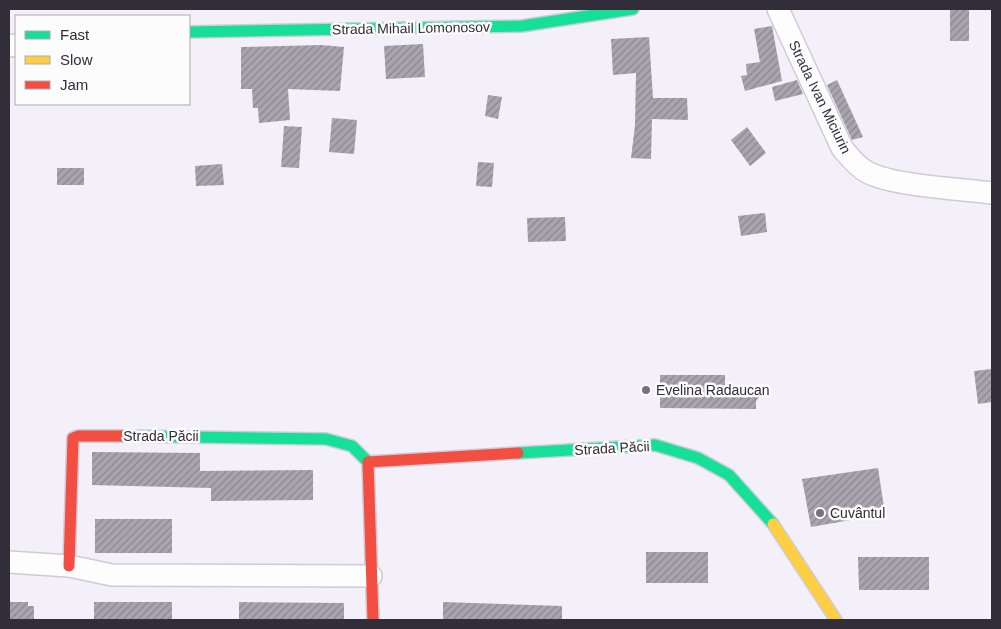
<svg xmlns="http://www.w3.org/2000/svg" width="1001" height="629" viewBox="0 0 1001 629" font-family="Helvetica,sans-serif">
	<style>
		.building { fill: url(#building-hatch) }
		.lines { fill: none; stroke-linecap: round; stroke-linejoin: round }
		.street-casing { stroke: #cfcbd6; stroke-width: 24 }
		.fast-casing { stroke: #cfcbd6; stroke-width: 14 }
		.slow-casing { stroke: #cfcbd6; stroke-width: 14 }
		.jam-casing { stroke: #cfcbd6; stroke-width: 14 }
		.street { stroke: #fdfdfe; stroke-width: 21 }
		.fast { stroke: #16e098; stroke-width: 11 }
		.slow { stroke: #ffcf43; stroke-width: 11 }
		.jam { stroke: #f24e42; stroke-width: 11 }
		.poi-dot { fill: #75717d; stroke: #fcfcfc; stroke-width: 2 }
		.labels { text-anchor: middle; dominant-baseline: central; stroke-width: 5; stroke-linejoin: round; paint-order: stroke }
		.street-label { font-size: 14px; fill: #312d39; stroke: #fcfcfc }
		.poi-label { font-size: 14px; fill: #312d39; stroke: #fcfcfc; text-anchor: start }
	</style>
	<defs>
		<pattern id="building-hatch" width="6" height="6" patternUnits="userSpaceOnUse" patternTransform="scale(1.25)"><rect width="6" height="6" fill="#a9a4ae"/><path d="M-1 1l2-2M0 6l6-6M5 7l2-2" fill="none" stroke="#8a868f"/></pattern>
	</defs>
	<rect width="100%" height="100%" fill="#f3f0fa"/>
	<g class="building">
		<rect x="950" y="9" width="19" height="32"/>
		<path d="M772 26 782 81 745 91 741 76 747 75 746 64 760 62 754 29Z"/>
		<path d="M649 37 653 98H687L688 120 652 119 651 159 631 158 635 125 636 73 613 75 611 39Z"/>
		<path d="M423 44 425 77 386 79 384 46Z"/>
		<path d="M321 45 344 47 340 91 288 89 290 120 259 123 258 108H253L252 89H241V47Z"/>
		<path d="M797 80 803 94 775 101 772 87Z"/>
		<path d="M837 80 863 137 852 140 827 85Z"/>
		<path d="M488 95 502 97 498 119 485 116Z"/>
		<path d="M332 118 357 120 354 154 329 152Z"/>
		<path d="M284 126 302 127 299 168 281 167Z"/>
		<path d="M747 127 766 153 750 166 731 140Z"/>
		<path d="M478 162 494 163 492 187 476 186Z"/>
		<path d="M222 164 224 185 196 186 195 166Z"/>
		<rect x="57" y="168" width="27" height="17"/>
		<path d="M765 213 767 232 741 236 738 216Z"/>
		<path d="M565 217 566 241 528 242 527 218Z"/>
		<path d="M992 369V402L978 404 974 371Z"/>
		<path d="M660 375H725V390H765L756 401V409L660 408Z"/>
		<path d="M92 452 200 453V471L313 470V500L211 501V488L92 485Z"/>
		<path d="M878 468 885 514 811 527 802 479Z"/>
		<rect x="95" y="519" width="77" height="34"/>
		<rect x="646" y="552" width="62" height="31"/>
		<path d="M858 557H929V590H859Z"/>
		<path d="M9 602H28V606H34V620H9Z"/>
		<rect x="94" y="602" width="78" height="18"/>
		<path d="M239 602 344 603V620H239Z"/>
		<path d="M443 602 562 606V620H443Z"/>
	</g>
	<g class="lines">
		<defs>
			<g id="street">
				<path d="M778 9 842 148C850 157 856 166 867 172 893 186 961 189 992 193"/>
				<path d="M9 46 16 45"/>
				<path d="M9 562 69 566 112 575 371 576"/>
			</g>
			<g id="fast">
				<path d="M189 32 522 26 633 9"/>
				<path d="M124 436 326 439 352 446 368 462"/>
				<path d="M518 453 655 445 698 458 729 475 773 524"/>
			</g>
			<path id="slow" d="M773 524 836 620"/>
			<g id="jam">
				<path d="M69 566 73 438 78 436H124"/>
				<path d="M373 620 368 462 518 453"/>
			</g>
		</defs>
		<use href="#street" class="street-casing"/>
		<use href="#fast" class="fast-casing"/>
		<use href="#slow" class="slow-casing"/>
		<use href="#jam" class="jam-casing"/>
		<use href="#street" class="street"/>
		<use href="#fast" class="fast"/>
		<use href="#slow" class="slow"/>
		<use href="#jam" class="jam"/>
	</g>
	<g class="poi-dot">
		<circle cx="646" cy="390" r="5"/>
		<circle cx="820" cy="513" r="5"/>
	</g>
	<g class="labels">
		<g class="street-label">
			<text transform="translate(411 28) rotate(-1)">Strada Mihail Lomonosov</text>
			<text transform="translate(820 97) rotate(64)">Strada Ivan Miciurin</text>
			<text x="161" y="436">Strada Păcii</text>
			<text transform="translate(612 448) rotate(-3)">Strada Păcii</text>
		</g>
		<g class="poi-label">
			<text x="656" y="390">Evelina Radaucan</text>
			<text x="830" y="513">Cuvântul</text>
		</g>
	</g>
	<rect width="1001" height="629" fill="none" stroke="#312d39" stroke-width="20"/>
	<rect x="15" y="15" width="175" height="90" fill="#fcfcfc" stroke="#aba9ae"/>
	<rect x="25" y="31" width="25" height="8" fill="#16e098" stroke="#aba9ae"/>
	<text x="60" y="40" font-size="15" fill="#312d39">Fast</text>
	<rect x="25" y="56" width="25" height="8" fill="#ffcf43" stroke="#aba9ae"/>
	<text x="60" y="65" font-size="15" fill="#312d39">Slow</text>
	<rect x="25" y="81" width="25" height="8" fill="#f24e42" stroke="#aba9ae"/>
	<text x="60" y="90" font-size="15" fill="#312d39">Jam</text>
</svg>
